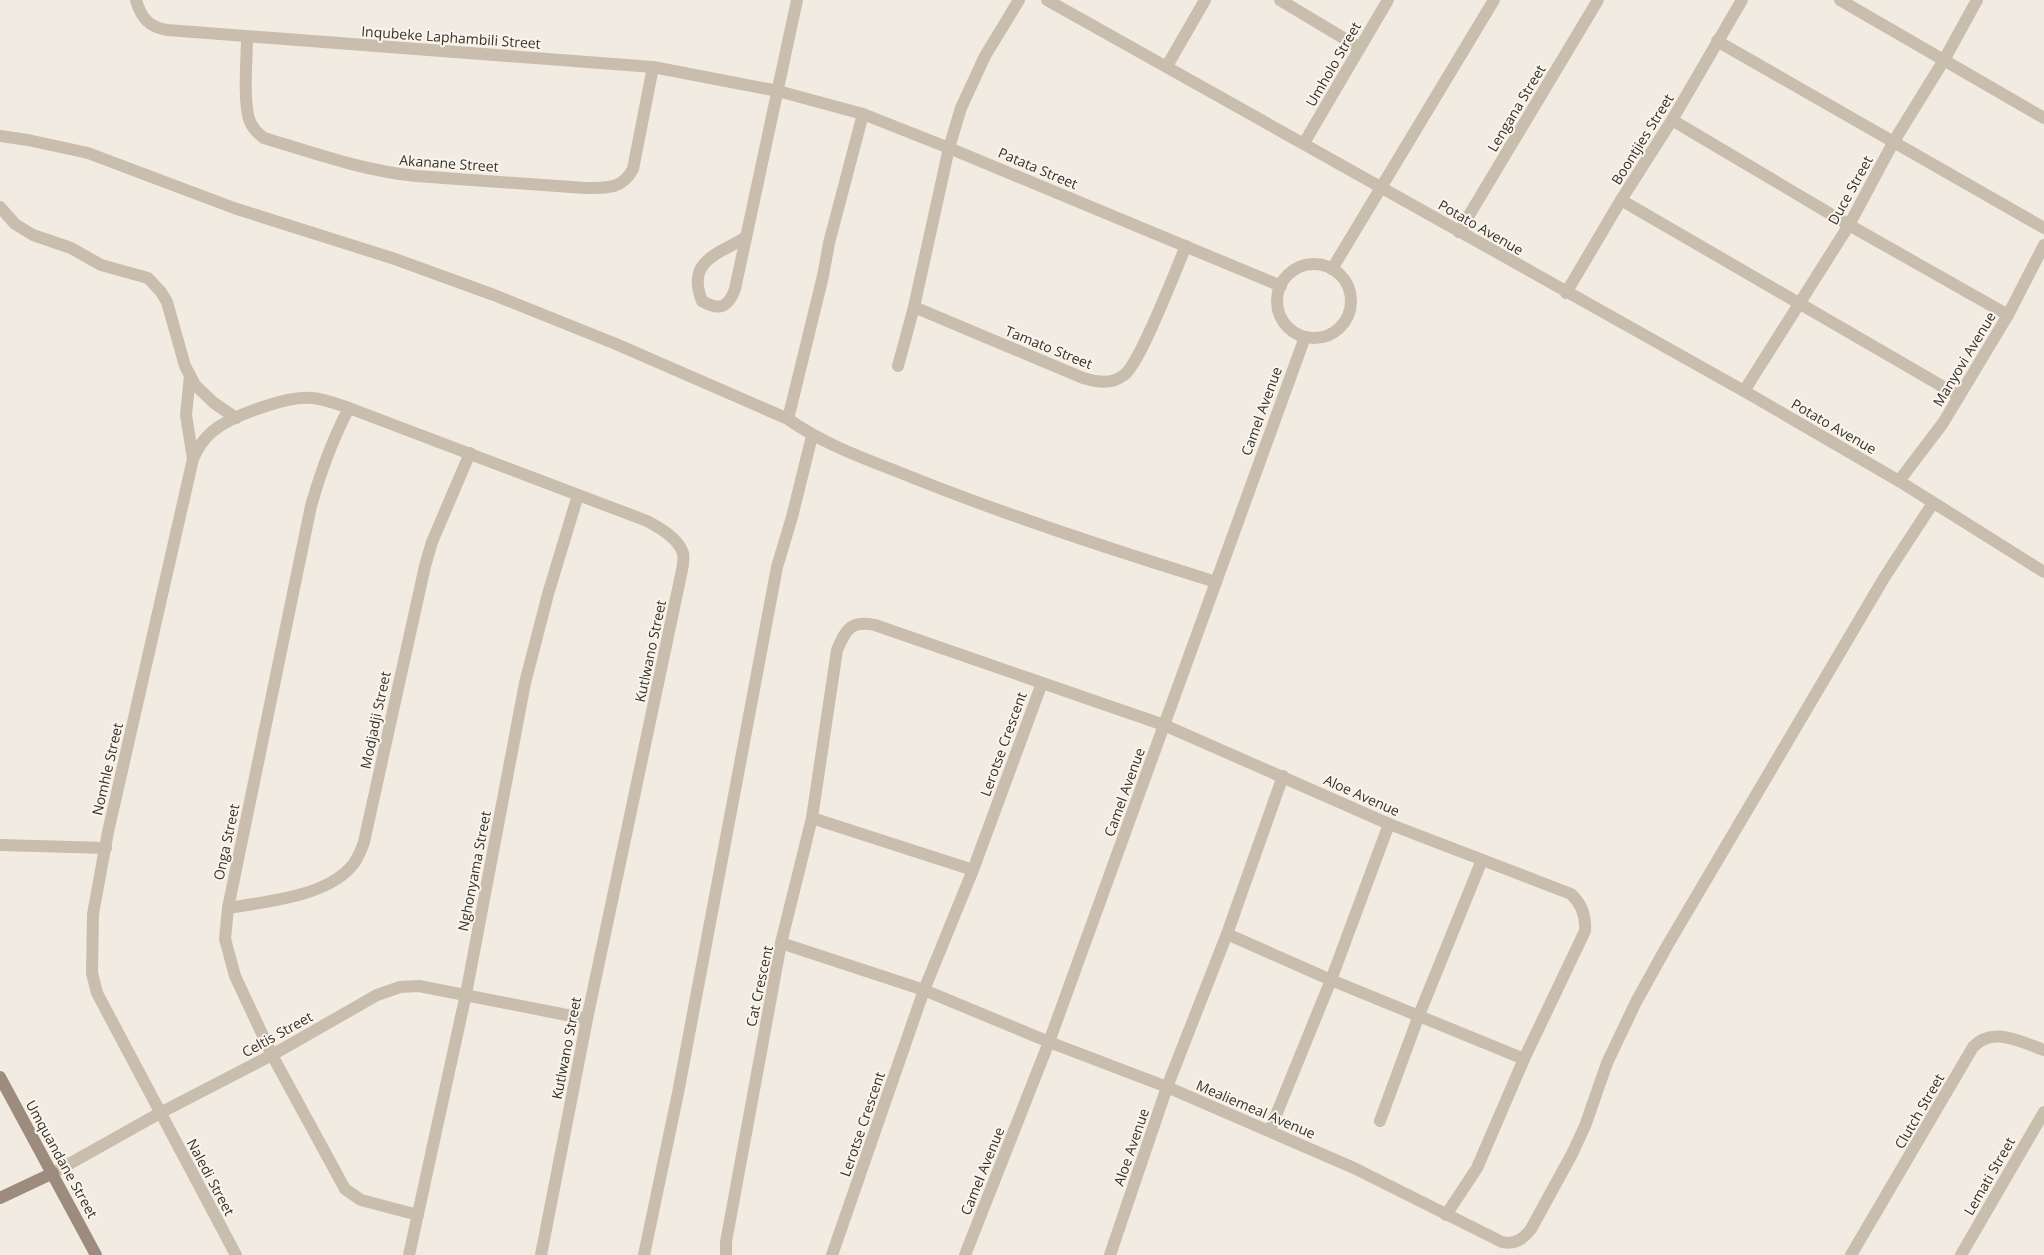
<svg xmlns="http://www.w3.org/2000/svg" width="2044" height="1255" viewBox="0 0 2044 1255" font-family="'Open Sans',sans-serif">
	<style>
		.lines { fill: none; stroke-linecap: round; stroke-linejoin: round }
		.street { stroke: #c9bdad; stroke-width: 12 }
		.secondary { stroke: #9d8c7e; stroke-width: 12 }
		.labels { text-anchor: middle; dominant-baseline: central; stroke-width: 4; stroke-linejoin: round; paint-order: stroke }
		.street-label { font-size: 14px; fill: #38302b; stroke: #f9f5ed }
	</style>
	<rect width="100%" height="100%" fill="#f2ebe1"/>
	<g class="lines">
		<g class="street">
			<path d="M136 0C141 18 149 27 167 30L653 67 778 91 863 114 949 148 1281 286"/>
			<path d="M1047 0 1744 391 1899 481 2044 572"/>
			<path d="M1280 0 1360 48"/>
			<path d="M1840 0 2044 118"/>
			<path d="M247 36C247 61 243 96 249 119 252 128 257 133 264 138 314 153 364 171 416 176L585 188C605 188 622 190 633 169L653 67"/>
			<path d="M1717 41 2044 228"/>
			<path d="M1167 66 1205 0"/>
			<path d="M1672 120 1849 225 2008 315"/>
			<path d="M0 136 28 140 88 153 234 208 395 259 494 295 616 344 788 419C826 446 869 460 911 477 1011 517 1113 550 1216 582"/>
			<path d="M1304 143 1388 0"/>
			<path d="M1621 200 1959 396"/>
			<path d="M0 207 15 224 33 235 71 248 101 265 148 278 161 292 167 302 185 366 195 385 214 403 236 418"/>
			<path d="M1459 232 1598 0"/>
			<path d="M746 237C717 255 686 261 702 301 719 311 728 308 735 289L797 0"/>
			<circle cx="1314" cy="301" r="37"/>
			<path d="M1332 269 1494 0"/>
			<path d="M1566 293 1621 200 1672 120 1742 0"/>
			<path d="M914 307 1083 378C1097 382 1111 385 1124 375 1140 364 1176 269 1186 246"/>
			<path d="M898 366 914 307 949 148 961 108 985 56 1019 0"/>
			<path d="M190 375 186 415 193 459"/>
			<path d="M1744 391 1849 225 1894 141 1944 60 1977 0"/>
			<path d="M349 408C332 440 321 471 311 506L228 908 225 939 235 976 272 1055 345 1189 361 1200 418 1215"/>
			<path d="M788 419 823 276 829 243 863 114"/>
			<path d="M1899 481 1943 423 2008 315 2044 245"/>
			<path d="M812 818 973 870"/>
			<path d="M0 845 106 848"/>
			<path d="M228 908C265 902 323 897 350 868 357 861 361 851 364 842L425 566 432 542 470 453"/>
			<path d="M1227 934 1331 980 1524 1059"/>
			<path d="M781 943 812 818 837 650C846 629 851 620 875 625L1164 725 1389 824 1571 894C1582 904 1586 916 1585 931L1524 1059 1477 1168 1446 1215"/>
			<path d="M1380 1121 1419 1015 1482 860"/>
			<path d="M1270 1130 1331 980 1389 824"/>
			<path d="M53 1173 160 1113 272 1055 377 995 400 987 419 986 587 1019"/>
			<path d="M236 1255 97 993 92 973 93 914 108 832 193 459C198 447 203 439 213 431 231 416 289 395 312 398 325 399 337 404 349 408L647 521C660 528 678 538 683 553 684 558 683 565 682 570L587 1019 541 1255"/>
			<path d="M409 1255 466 994 525 683 548 594 578 495"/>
			<path d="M644 1255 678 1093 777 567 792 517 812 436"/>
			<path d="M726 1255V1242L781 943 924 990 1049 1042 1167 1087 1354 1168 1502 1242C1515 1245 1523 1239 1531 1229L1572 1154 1585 1126 1607 1063 1636 1002 1667 946 1884 578 1933 503"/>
			<path d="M832 1255 924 990 973 870 1042 683"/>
			<path d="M965 1255 1049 1042 1305 337"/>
			<path d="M1110 1255 1167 1087 1227 934 1283 776"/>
			<path d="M1851 1255 1973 1047C1993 1026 2021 1042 2044 1050"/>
			<path d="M1961 1255 2044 1112"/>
		</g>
		<g class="secondary">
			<path d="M0 1077 96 1255"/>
			<path d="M0 1198 53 1173"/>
		</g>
	</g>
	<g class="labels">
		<g class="street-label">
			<text transform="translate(451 37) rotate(4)">Inqubeke Laphambili Street</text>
			<text transform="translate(1333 64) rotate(-60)">Umholo Street</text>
			<text transform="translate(1516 108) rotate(-59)">Lengana Street</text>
			<text transform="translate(1642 139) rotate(-58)">Boontjies Street</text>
			<text transform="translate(449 163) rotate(4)">Akanane Street</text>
			<text transform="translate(1038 168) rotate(23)">Patata Street</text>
			<text transform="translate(1850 190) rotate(-61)">Duce Street</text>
			<text transform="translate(1481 227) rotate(30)">Potato Avenue</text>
			<text transform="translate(1049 347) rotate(22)">Tamato Street</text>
			<text transform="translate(1964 359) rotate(-59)">Manyovi Avenue</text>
			<text transform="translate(1261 411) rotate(-70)">Camel Avenue</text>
			<text transform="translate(1834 426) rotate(30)">Potato Avenue</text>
			<text transform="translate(650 651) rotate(-78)">Kutlwano Street</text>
			<text transform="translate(375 720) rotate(-78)">Modjadji Street</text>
			<text transform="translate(1003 744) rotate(-70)">Lerotse Crescent</text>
			<text transform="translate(107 769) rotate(-77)">Nomhle Street</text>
			<text transform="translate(1124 792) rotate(-70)">Camel Avenue</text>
			<text transform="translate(1362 795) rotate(24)">Aloe Avenue</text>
			<text transform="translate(226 842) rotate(-78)">Onga Street</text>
			<text transform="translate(474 871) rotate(-79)">Nghonyama Street</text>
			<text transform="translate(759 986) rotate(-78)">Cat Crescent</text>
			<text transform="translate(277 1034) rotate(-29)">Celtis Street</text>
			<text transform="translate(566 1048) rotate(-79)">Kutlwano Street</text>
			<text transform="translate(1256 1109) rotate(23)">Mealiemeal Avenue</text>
			<text transform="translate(1919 1111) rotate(-60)">Clutch Street</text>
			<text transform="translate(862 1124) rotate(-71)">Lerotse Crescent</text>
			<text transform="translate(1131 1147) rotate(-71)">Aloe Avenue</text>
			<text transform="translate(62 1159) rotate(61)">Umquandane Street</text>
			<text transform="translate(982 1171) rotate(-68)">Camel Avenue</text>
			<text transform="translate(1989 1176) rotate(-60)">Lemati Street</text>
			<text transform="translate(211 1177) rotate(62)">Naledi Street</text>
		</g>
	</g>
</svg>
